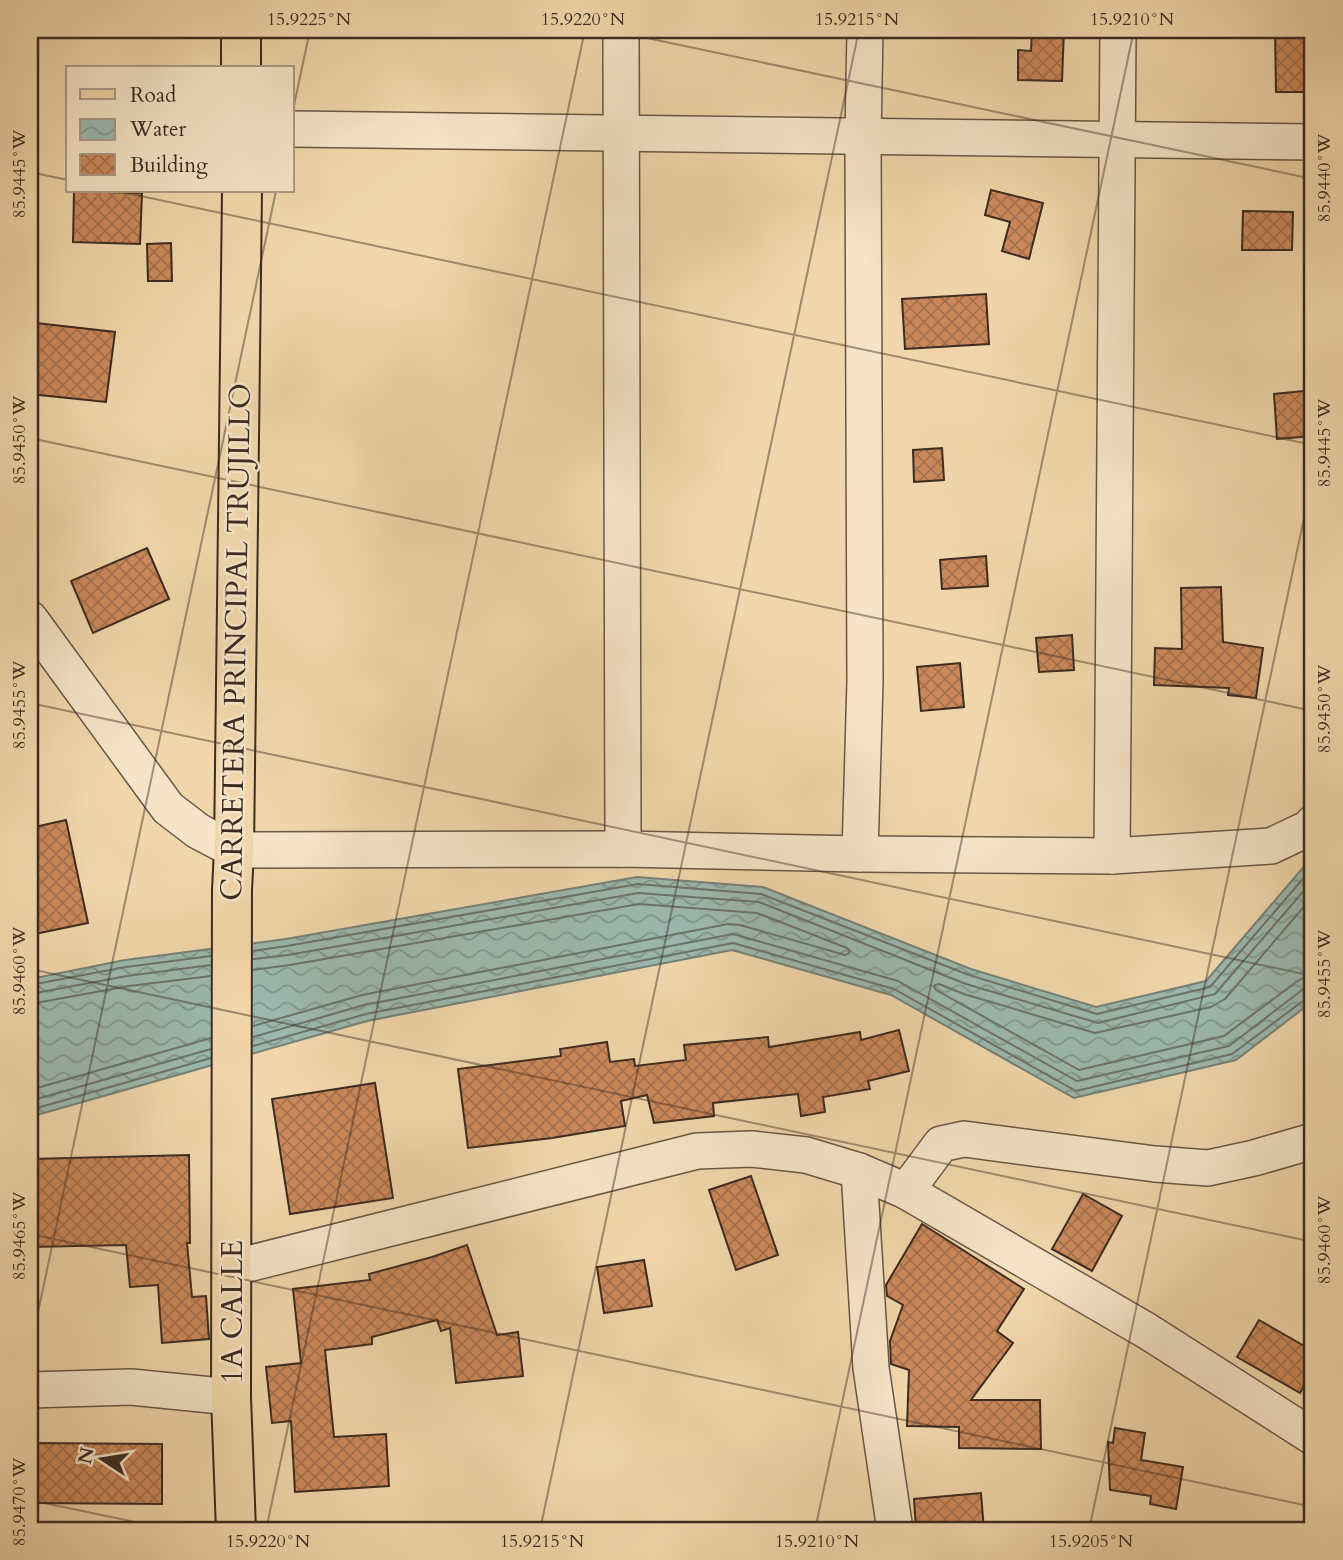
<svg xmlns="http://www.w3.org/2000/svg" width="1343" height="1560" viewBox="0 0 1343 1560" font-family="Cardo,serif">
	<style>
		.water { fill: url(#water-waves); stroke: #758076; stroke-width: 2 }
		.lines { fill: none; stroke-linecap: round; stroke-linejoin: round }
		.shore { stroke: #6c7268; stroke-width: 2 }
		.building { fill: url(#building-cross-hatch); stroke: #3c2b22; stroke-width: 2 }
		.minor-casing { stroke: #695644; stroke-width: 38 }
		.primary-casing { stroke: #3c2b22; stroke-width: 42 }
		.minor { stroke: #f5e4c8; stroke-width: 35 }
		.primary { stroke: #f0d6aa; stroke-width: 38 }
		.ticks { fill: none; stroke: #3c2b22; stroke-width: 2; stroke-opacity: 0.45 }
		.labels { text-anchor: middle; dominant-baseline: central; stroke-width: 5; stroke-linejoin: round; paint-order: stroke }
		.street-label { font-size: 30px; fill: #3c2b22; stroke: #f5e4c8 }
		.neatline { fill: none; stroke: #3c2b22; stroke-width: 2.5 }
		.ticks-label { font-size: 18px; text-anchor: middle; fill: #3c2b22 }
	</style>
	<defs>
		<pattern id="water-waves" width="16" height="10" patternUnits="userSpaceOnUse" patternTransform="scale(1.75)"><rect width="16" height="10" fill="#9bb8ae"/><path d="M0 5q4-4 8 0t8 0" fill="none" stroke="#80968d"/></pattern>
		<pattern id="building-cross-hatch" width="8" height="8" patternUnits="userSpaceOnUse" patternTransform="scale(1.75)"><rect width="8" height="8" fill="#cb895b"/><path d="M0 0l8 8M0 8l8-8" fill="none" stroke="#a6704b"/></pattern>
	</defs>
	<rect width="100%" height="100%" fill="#f0d6aa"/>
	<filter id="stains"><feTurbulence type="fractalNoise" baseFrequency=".00286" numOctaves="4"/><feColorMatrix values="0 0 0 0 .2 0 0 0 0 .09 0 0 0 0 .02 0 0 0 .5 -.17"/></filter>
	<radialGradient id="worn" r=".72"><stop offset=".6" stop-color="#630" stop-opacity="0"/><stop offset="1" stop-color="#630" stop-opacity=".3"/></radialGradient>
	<path class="water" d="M1313 856V1001L1236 1060 1074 1098 891 995 732 950 367 1021 30 1117V979L125 960 286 939 637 877 763 887 971 969 1096 1007 1206 981Z"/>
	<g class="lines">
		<g class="shore">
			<path d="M1313 896 1225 999 1211 1007 1095 1033 964 994 939 984 935 985 934 987 936 990 1079 1070 1224 1036 1296 982 1303 978 1313 977"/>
			<path d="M253 951 287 946 638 884 761 894 969 975 1097 1014 1210 987 1313 867"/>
			<path d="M253 959 288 955 638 893 759 902 966 984 1098 1023 1215 994 1313 880"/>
			<path d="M30 985 126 967 211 956"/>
			<path d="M30 994 127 976 211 965"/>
			<path d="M30 1004 129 986 211 976"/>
			<path d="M253 1026 362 995 728 924 740 925 845 955 848 954 850 951 847 948 757 913 639 904 290 965 253 970"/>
			<path d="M253 1037 364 1005 733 934 898 981 1077 1081 1229 1046 1302 990 1313 987"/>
			<path d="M253 1046 366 1014 733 943 894 989 1076 1091 1232 1054 1307 998 1313 996"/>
			<path d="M30 1090 211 1038"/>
			<path d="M30 1101 211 1049"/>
			<path d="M30 1110 211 1058"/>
		</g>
	</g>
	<g class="building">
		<path d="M1032 30H1064L1062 81 1018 80V50L1031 51Z"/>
		<path d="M1275 30H1313V92H1276Z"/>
		<path d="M991 190 1043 203 1029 259 1002 251 1010 222 985 215Z"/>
		<path d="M74 191 142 193 140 244 73 242Z"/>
		<path d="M1243 211 1293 212 1292 250H1242Z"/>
		<path d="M171 243 172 281H148L147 244Z"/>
		<path d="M986 294 989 344 905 349 902 299Z"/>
		<path d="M36 323 115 332 106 402 30 394Z"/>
		<path d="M1313 390V436L1277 439 1274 394Z"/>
		<path d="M942 448 944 480 914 482 913 450Z"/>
		<path d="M147 548 169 599 93 633 71 581Z"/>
		<path d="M986 556 988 586 942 589 940 560Z"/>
		<path d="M1221 587 1223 642 1263 648 1256 698 1228 695 1229 688 1154 685 1155 648 1182 649 1181 588Z"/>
		<path d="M1072 635 1074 670 1039 672 1036 638Z"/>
		<path d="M960 663 964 707 921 711 917 667Z"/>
		<path d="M66 820 88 923 30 935V828Z"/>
		<path d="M899 1030 909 1071 868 1081 870 1089 823 1097 825 1112 801 1116 798 1094 713 1103 714 1116 654 1123 647 1095 621 1101 625 1126 552 1138 468 1148 458 1069 561 1056 560 1049 607 1042 610 1062 634 1059 635 1066 686 1060 684 1045 768 1037 769 1047 860 1032 861 1040Z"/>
		<path d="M375 1083 393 1198 290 1214 272 1099Z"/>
		<path d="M189 1155 190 1243H187L192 1297 206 1296 209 1339 162 1343 158 1285 130 1287 126 1245 30 1247V1159Z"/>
		<path d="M751 1176 778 1255 736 1270 709 1190Z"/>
		<path d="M1083 1194 1122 1216 1092 1271 1052 1249Z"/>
		<path d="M922 1224 1024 1289 997 1331 1013 1343 971 1400H1040L1041 1449 959 1448V1427L907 1426 909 1370 891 1364 890 1341 903 1305 887 1296 886 1285Z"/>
		<path d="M467 1245 497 1335 518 1332 523 1376 456 1383 450 1328 441 1331 437 1320 372 1337V1344L325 1350 334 1437 386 1434 389 1486 295 1492 291 1421 272 1423 266 1367 301 1363 293 1289 370 1280 369 1274 432 1257Z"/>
		<path d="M644 1260 652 1306 604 1313 597 1267Z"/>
		<path d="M1259 1320 1313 1351V1371L1300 1393 1237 1357Z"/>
		<path d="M1115 1428 1145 1433 1141 1460 1183 1467 1176 1509 1150 1504 1151 1496 1110 1490 1108 1442 1113 1443Z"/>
		<path d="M30 1443 162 1444V1504L30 1503Z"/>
		<path d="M981 1493 984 1530H916L914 1499Z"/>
	</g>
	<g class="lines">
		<defs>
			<g id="minor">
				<path d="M621 30 623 849"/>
				<path d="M292 129 1313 142"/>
				<path d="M30 619 168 808 198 831 234 850 623 849 860 854 1112 856 1271 846 1311 827 1313 823"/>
				<path d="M860 854 865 681 863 137 865 30"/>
				<path d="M1112 856 1118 30"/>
				<path d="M859 1171 871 1368 895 1530"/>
				<path d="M906 1191 941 1144 964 1139 1155 1164 1208 1168 1254 1158 1313 1141"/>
				<path d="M232 1268 697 1151 752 1149 806 1155 859 1171 906 1191 1147 1331 1313 1437"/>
				<path d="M30 1390 131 1387 231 1397"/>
			</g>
			<g id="primary">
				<path d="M241 30V68"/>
				<path d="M236 1530 231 1397 232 890 234 850 242 191"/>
			</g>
		</defs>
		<use href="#minor" class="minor-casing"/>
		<use href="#primary" class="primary-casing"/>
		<use href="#minor" class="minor"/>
		<use href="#primary" class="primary"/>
	</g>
	<path class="ticks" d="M609 30 1313 179M30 59 36 30M292 115 310 30M30 172 68 180M117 191 1313 445M30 438 1313 711M30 703 1313 976M30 969 1313 1242M30 1234 1313 1507M30 1350 276 191M30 1500 173 1530M266 1530 585 30M540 1530 859 30M815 1530 1134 30M1089 1530 1313 476"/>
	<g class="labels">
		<g class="street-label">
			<text transform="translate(236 642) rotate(-89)">CARRETERA PRINCIPAL TRUJILLO</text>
			<text transform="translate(232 1312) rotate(-90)">1A CALLE</text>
		</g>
	</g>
	<rect width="1343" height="1560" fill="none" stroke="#f0d6aa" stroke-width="77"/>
	<rect x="66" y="66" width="228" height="126" fill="#f5e4c8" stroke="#ab9a86" stroke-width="2"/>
	<rect x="80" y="89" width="35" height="10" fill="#f0d6aa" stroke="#ab9a86" stroke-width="2"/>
	<text x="130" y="102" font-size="21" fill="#3c2b22">Road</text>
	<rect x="80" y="119" width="35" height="21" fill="url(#water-waves)" stroke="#ab9a86" stroke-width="2"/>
	<text x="130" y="136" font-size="21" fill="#3c2b22">Water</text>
	<rect x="80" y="154" width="35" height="21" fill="url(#building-cross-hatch)" stroke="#ab9a86" stroke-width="2"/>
	<text x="130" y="172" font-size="21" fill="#3c2b22">Building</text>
	<g transform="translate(102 1459) rotate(282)" stroke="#f5e4c8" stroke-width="5" paint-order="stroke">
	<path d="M0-5L12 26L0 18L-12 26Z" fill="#3c2b22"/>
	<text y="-10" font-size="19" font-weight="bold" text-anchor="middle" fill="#3c2b22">N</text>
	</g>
	<rect x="38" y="38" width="1266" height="1484" class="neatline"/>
	<g class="ticks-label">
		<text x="309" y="25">15.9225°N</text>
		<text x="583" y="25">15.9220°N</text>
		<text x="857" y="25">15.9215°N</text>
		<text x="1132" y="25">15.9210°N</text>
		<text transform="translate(19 174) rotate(-90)" y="6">85.9445°W</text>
		<text transform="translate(1324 178) rotate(-90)" y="6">85.9440°W</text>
		<text transform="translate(19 440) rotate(-90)" y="6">85.9450°W</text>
		<text transform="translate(1324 443) rotate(-90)" y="6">85.9445°W</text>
		<text transform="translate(19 705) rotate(-90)" y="6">85.9455°W</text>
		<text transform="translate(1324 709) rotate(-90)" y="6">85.9450°W</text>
		<text transform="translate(19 971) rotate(-90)" y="6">85.9460°W</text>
		<text transform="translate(1324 974) rotate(-90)" y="6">85.9455°W</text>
		<text transform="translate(19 1236) rotate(-90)" y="6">85.9465°W</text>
		<text transform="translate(1324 1240) rotate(-90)" y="6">85.9460°W</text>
		<text transform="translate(19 1502) rotate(-90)" y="6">85.9470°W</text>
		<text x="268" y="1547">15.9220°N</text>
		<text x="542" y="1547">15.9215°N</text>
		<text x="817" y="1547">15.9210°N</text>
		<text x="1091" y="1547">15.9205°N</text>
	</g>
	<rect width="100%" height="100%" filter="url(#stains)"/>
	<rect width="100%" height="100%" fill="url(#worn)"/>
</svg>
